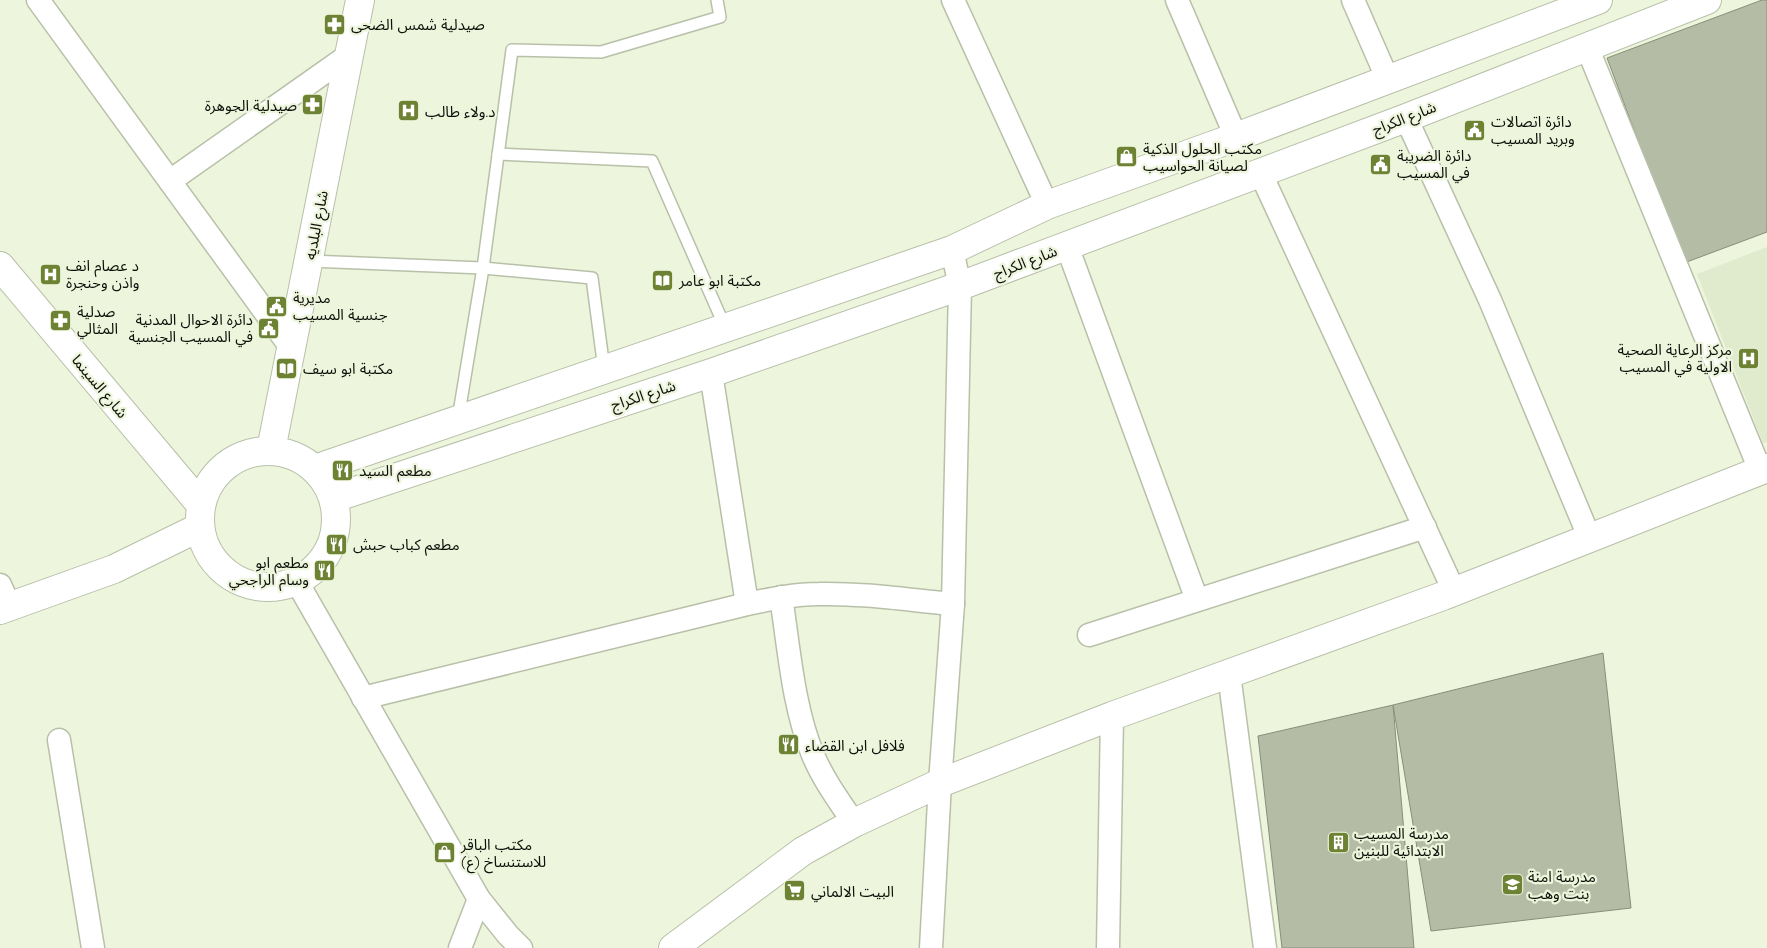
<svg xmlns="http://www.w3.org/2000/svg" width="1767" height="948" viewBox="0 0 1767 948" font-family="Quicksand,'Noto Sans Arabic',sans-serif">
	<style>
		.built { fill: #e0eacc }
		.building { fill: #b5bca6; stroke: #878e79 }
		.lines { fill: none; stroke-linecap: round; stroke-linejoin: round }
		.service-casing { stroke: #b8c0a9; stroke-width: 14 }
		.minor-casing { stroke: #b8c0a9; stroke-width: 25 }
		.tertiary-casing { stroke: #b8c0a9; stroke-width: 30 }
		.secondary-casing { stroke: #b8c0a9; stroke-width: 30 }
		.service { stroke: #fff; stroke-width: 11 }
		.minor { stroke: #fff; stroke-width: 22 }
		.tertiary { stroke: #fff; stroke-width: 28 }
		.secondary { stroke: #fff; stroke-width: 28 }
		.labels { text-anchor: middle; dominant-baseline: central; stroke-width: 4.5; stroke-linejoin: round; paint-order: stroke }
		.poi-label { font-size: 15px; fill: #0d0f08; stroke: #edf5dd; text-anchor: start }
		.street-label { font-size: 15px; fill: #0d0f08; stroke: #edf5dd }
	</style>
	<rect width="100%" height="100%" fill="#edf5dd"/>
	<path class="built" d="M1767 247V442L1763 443 1697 274Z"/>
	<g class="building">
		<path d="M1762 0H1767V232L1684 263 1607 58Z"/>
		<path d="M1603 653 1631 908 1431 931 1393 705Z"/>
		<path d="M1393 705 1414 948H1282L1258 736Z"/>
	</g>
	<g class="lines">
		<defs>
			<g id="service">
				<path d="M498 154 652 161 725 327"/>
				<path d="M310 261 483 268 592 278 604 369"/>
				<path d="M458 419 483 268 512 50 601 52 720 17 717 0"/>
			</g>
			<g id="minor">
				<path d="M38 0 292 349"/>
				<path d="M953 0 1047 205"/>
				<path d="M1177 0 1236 137"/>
				<path d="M1353 0 1388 80"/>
				<path d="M1587 47 1760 470"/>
				<path d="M1406 118 1490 300 1590 539"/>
				<path d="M1260 172 1454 591"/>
				<path d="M170 181 349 55"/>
				<path d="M1067 246 1197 600"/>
				<path d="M711 373 747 604"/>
				<path d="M297 582 479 899 508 935 521 948"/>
				<path d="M0 585 10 607"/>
				<path d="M781 597C789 648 793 707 813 755 823 779 839 801 854 823"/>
				<path d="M1089 635 1425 527"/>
				<path d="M1229 674 1265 948"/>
				<path d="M363 698 747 604C771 599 795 594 819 594 864 593 908 600 953 604"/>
				<path d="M59 740 93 948"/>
				<path d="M460 948 479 899"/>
				<path d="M931 948 940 783 953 604 960 286 952 250"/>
				<path d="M1108 948 1112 716"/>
			</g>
			<g id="tertiary">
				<path d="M0 266 201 505"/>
				<path d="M271 450 360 0"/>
				<path d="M673 948 803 851 854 823 940 783 1112 716 1443 596 1767 468"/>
			</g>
			<g id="secondary">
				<circle cx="268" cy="519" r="68"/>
				<path d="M315 469 952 250 1047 205 1236 137 1598 0"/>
				<path d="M334 498 711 373 960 286 1406 118 1707 0"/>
				<path d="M0 610 114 569 200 527"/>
			</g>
		</defs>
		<use href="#service" class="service-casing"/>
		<use href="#minor" class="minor-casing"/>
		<use href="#tertiary" class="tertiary-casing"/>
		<use href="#secondary" class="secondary-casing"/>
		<use href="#service" class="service"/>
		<use href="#minor" class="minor"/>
		<use href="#tertiary" class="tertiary"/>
		<use href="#secondary" class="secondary"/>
	</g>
	<defs>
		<symbol id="pharmacy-square" viewBox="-11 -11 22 22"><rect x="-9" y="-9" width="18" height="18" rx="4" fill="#6e8233" stroke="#edf5dd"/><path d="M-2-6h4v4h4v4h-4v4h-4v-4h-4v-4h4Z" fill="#fff"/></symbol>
		<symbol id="hospital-square" viewBox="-11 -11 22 22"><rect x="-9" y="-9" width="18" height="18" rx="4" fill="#6e8233" stroke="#edf5dd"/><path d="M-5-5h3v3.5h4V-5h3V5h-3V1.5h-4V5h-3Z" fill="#fff"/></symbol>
		<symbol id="civic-square" viewBox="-11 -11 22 22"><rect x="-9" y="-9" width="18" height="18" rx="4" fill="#6e8233" stroke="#edf5dd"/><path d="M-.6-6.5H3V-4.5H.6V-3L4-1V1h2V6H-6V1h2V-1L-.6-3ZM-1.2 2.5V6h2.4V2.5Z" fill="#fff"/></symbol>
		<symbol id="shop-square" viewBox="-11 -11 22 22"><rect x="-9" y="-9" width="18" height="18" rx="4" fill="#6e8233" stroke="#edf5dd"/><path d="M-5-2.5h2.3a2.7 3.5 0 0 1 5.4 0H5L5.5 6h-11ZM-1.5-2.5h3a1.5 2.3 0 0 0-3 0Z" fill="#fff"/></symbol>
		<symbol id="library-square" viewBox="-11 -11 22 22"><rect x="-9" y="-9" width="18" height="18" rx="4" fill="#6e8233" stroke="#edf5dd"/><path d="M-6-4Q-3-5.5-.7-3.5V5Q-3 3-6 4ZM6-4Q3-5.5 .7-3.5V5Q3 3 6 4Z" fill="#fff"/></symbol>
		<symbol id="restaurant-square" viewBox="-11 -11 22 22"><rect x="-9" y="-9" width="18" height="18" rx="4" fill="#6e8233" stroke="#edf5dd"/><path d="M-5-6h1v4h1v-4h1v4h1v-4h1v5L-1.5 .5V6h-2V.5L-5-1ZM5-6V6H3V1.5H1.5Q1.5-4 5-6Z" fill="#fff"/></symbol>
		<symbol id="building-square" viewBox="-11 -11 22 22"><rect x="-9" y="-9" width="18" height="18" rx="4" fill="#6e8233" stroke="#edf5dd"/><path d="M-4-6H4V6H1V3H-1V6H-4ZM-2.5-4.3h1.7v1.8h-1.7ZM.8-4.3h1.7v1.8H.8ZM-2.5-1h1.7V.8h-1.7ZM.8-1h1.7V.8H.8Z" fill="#fff"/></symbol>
		<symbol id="school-square" viewBox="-11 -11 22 22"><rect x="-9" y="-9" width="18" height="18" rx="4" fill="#6e8233" stroke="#edf5dd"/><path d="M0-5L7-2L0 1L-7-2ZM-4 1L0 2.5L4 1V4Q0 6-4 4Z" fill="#fff"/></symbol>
		<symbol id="supermarket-square" viewBox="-11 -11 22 22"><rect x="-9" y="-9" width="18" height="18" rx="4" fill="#6e8233" stroke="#edf5dd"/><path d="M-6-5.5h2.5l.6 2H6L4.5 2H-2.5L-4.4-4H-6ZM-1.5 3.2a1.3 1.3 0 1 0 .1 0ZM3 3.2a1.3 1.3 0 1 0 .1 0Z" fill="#fff"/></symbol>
	</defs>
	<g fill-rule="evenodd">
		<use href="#pharmacy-square" x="322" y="12" width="25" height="25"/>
		<use href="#pharmacy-square" x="300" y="92" width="25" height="25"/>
		<use href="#hospital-square" x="396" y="98" width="25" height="25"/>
		<use href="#civic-square" x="1462" y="118" width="25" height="25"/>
		<use href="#shop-square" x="1114" y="144" width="25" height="25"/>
		<use href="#civic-square" x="1368" y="152" width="25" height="25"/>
		<use href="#hospital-square" x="38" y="262" width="25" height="25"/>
		<use href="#library-square" x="650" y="268" width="25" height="25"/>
		<use href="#civic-square" x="264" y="294" width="25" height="25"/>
		<use href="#pharmacy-square" x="48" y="308" width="25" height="25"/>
		<use href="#civic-square" x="256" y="316" width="25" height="25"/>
		<use href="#hospital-square" x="1736" y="346" width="25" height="25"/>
		<use href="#library-square" x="274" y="356" width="25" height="25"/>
		<use href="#restaurant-square" x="330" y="458" width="25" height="25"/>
		<use href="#restaurant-square" x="324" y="532" width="25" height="25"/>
		<use href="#restaurant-square" x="312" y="558" width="25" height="25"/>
		<use href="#restaurant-square" x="776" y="732" width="25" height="25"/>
		<use href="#building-square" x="1326" y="830" width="25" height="25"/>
		<use href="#shop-square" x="432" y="840" width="25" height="25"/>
		<use href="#school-square" x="1500" y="872" width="25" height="25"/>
		<use href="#supermarket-square" x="782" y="878" width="25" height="25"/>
	</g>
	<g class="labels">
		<g class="poi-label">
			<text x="351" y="24">صيدلية شمس الضحى</text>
			<text x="297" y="105" text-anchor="end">صيدلية الجوهرة</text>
			<text x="425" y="111">د.ولاء طالب</text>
			<text x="1491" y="121">دائرة اتصالات<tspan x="1491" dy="17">وبريد المسيب</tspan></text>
			<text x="1143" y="148">مكتب الحلول الذكية<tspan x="1143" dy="17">لصيانة الحواسيب</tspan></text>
			<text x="1397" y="155">دائرة الضريبة<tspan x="1397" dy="17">في المسيب</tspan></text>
			<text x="66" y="265">د عصام انف<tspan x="66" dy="17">واذن وحنجرة</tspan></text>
			<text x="679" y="280">مكتبة ابو عامر</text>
			<text x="293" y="297">مديرية<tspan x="293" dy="17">جنسية المسيب</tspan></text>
			<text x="77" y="311">صدلية<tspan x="77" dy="17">المثالي</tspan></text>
			<text x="253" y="319" text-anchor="end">دائرة الاحوال المدنية<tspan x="253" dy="17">في المسيب الجنسية</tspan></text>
			<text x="1732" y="349" text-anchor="end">مركز الرعاية الصحية<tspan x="1732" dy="17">الاولية في المسيب</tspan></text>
			<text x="303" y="368">مكتبة ابو سيف</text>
			<text x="359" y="470">مطعم السيد</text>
			<text x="353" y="544">مطعم كباب حبش</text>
			<text x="309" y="562" text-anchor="end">مطعم ابو<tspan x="309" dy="17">وسام الراجحي</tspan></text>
			<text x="805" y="745">فلافل ابن القضاء</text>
			<text x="1354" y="833">مدرسة المسيب<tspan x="1354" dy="17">الابتدائية للبنين</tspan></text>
			<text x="461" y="844">مكتب الباقر<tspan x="461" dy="17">(ع) للاستنساخ</tspan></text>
			<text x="1528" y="876">مدرسة امنة<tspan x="1528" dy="17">بنت وهب</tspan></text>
			<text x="811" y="891">البيت الالماني</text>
		</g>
		<g class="street-label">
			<text transform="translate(1404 118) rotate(-21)">شارع الكراج</text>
			<text transform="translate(316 225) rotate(-79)">شارع البلديه</text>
			<text transform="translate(1025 262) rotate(-21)">شارع الكراج</text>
			<text transform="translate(100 386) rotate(50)">شارع السينما</text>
			<text transform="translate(643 395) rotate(-18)">شارع الكراج</text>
		</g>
	</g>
</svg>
